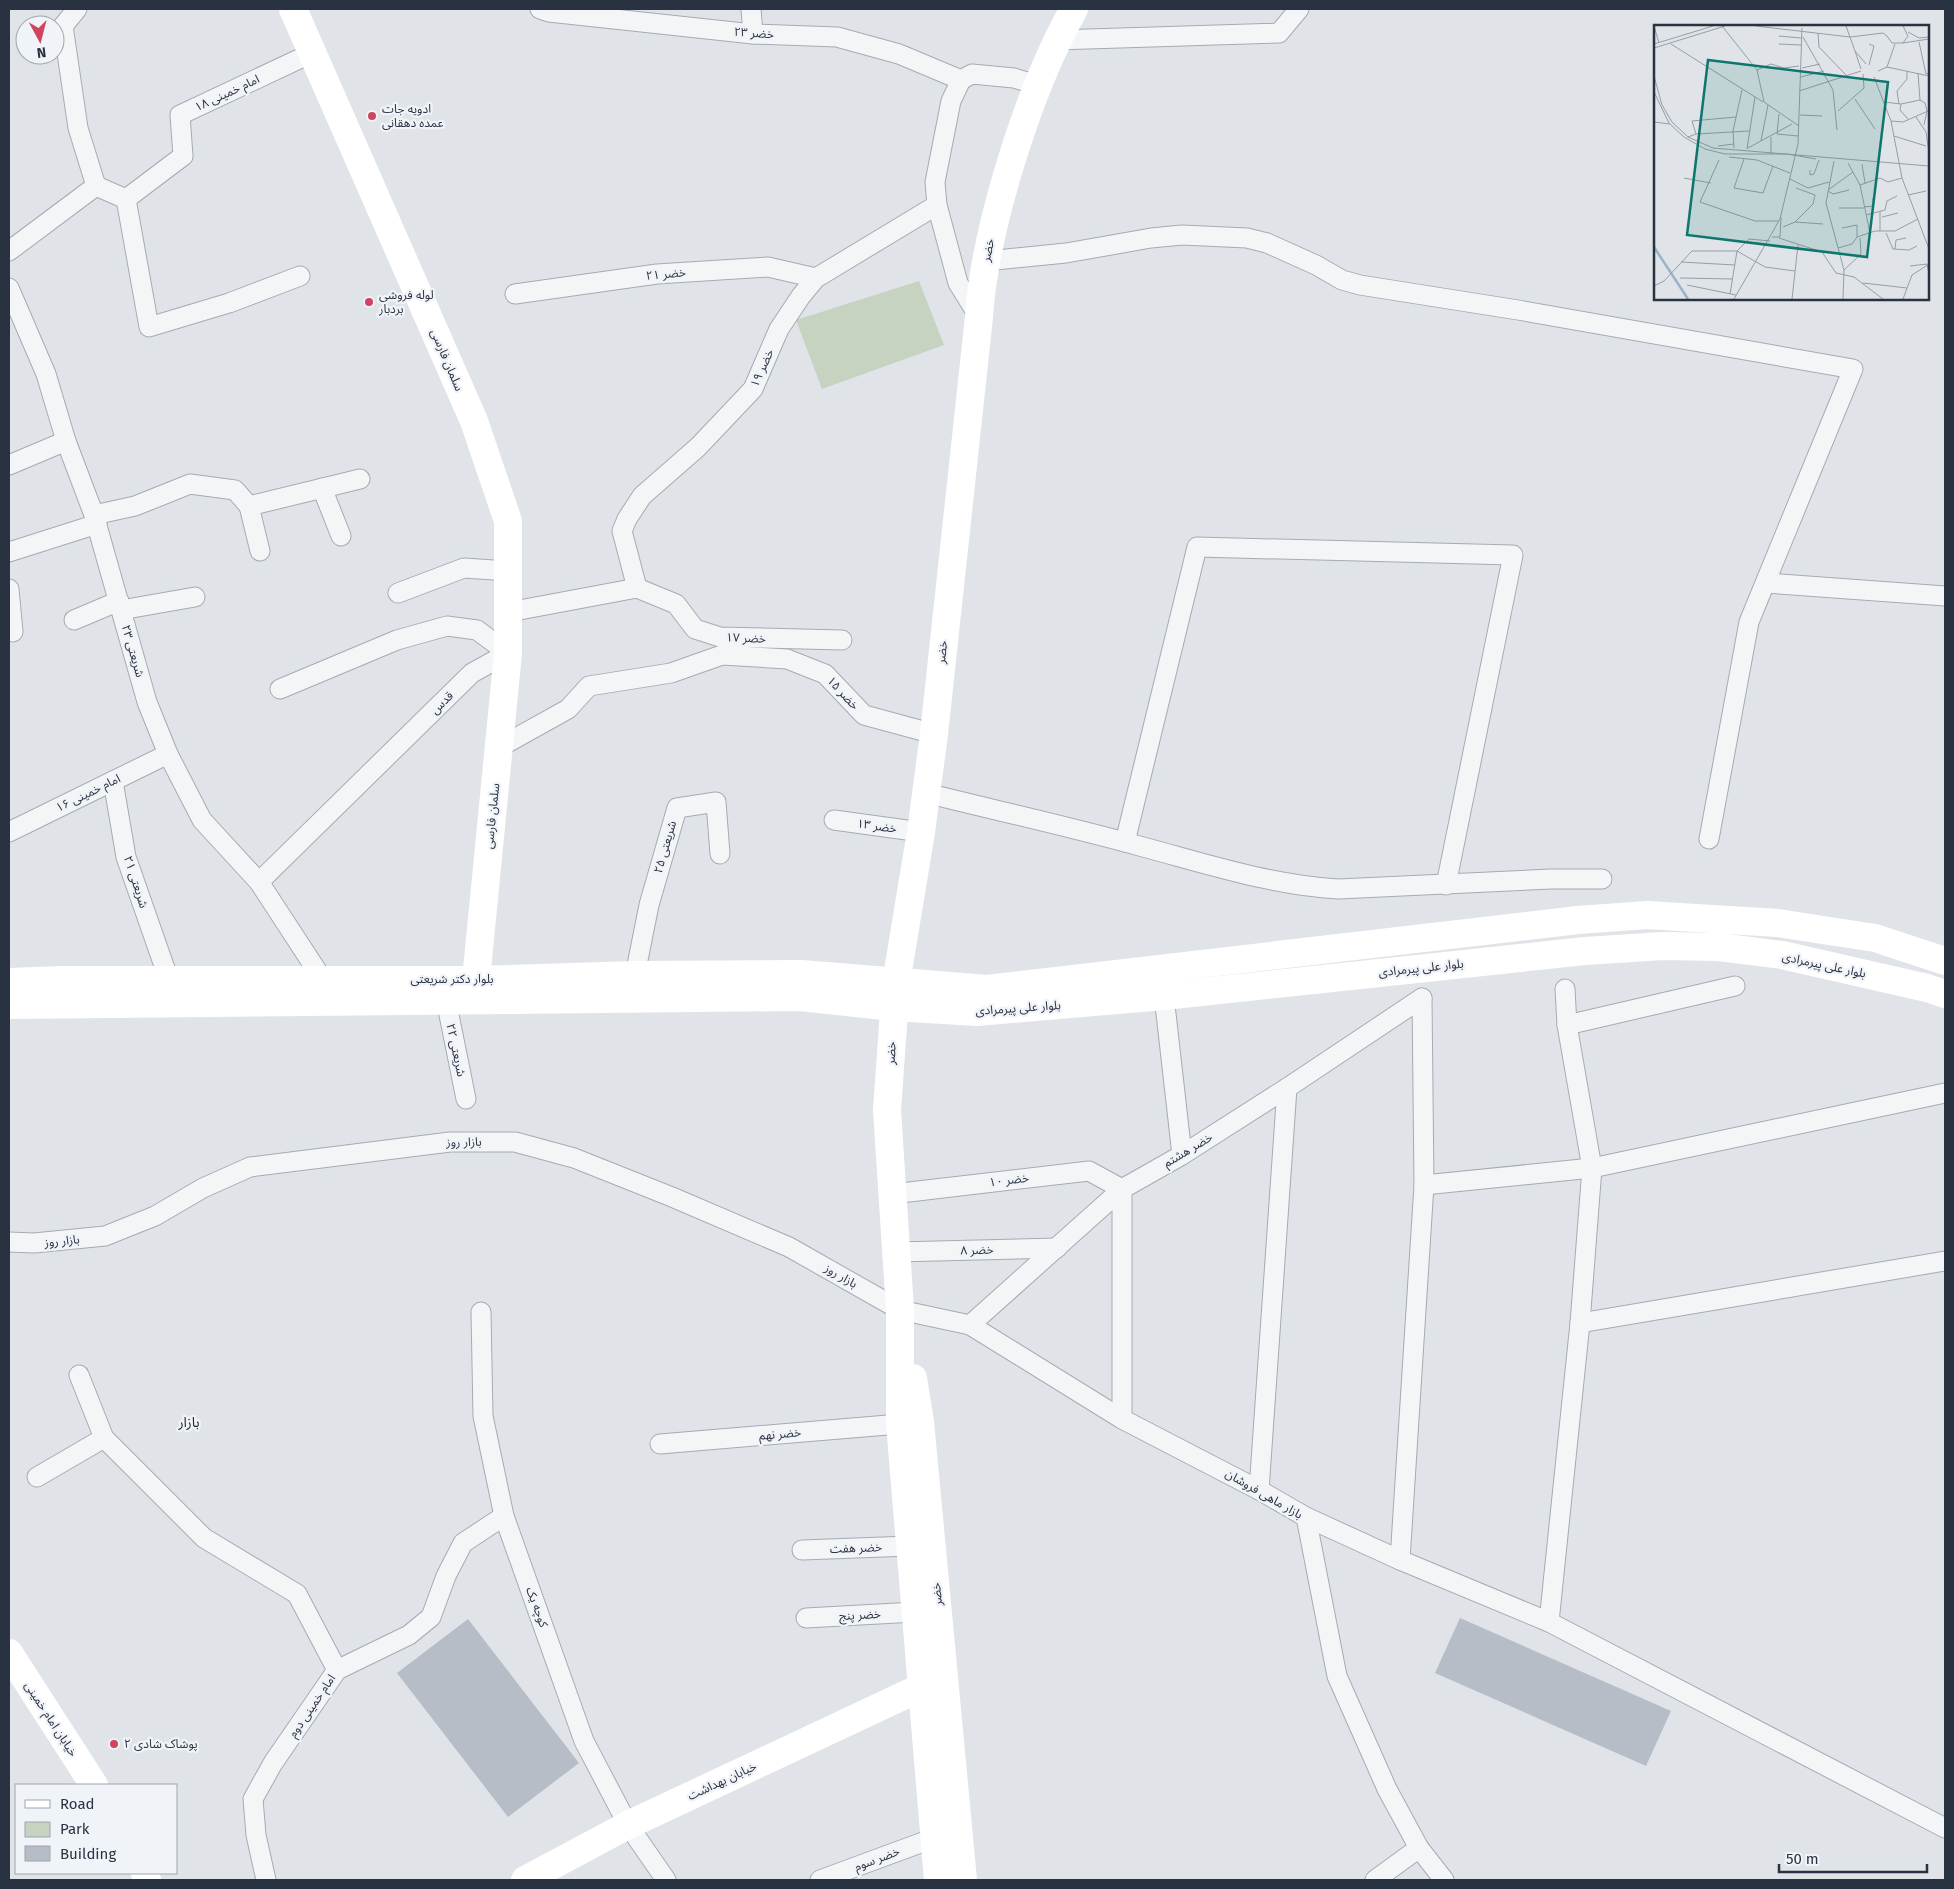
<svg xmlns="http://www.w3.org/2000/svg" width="1954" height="1889" viewBox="0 0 1954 1889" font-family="'Fira Sans','Noto Sans Arabic',sans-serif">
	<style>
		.green { fill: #c6d3c1 }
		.building { fill: #b7bdc6 }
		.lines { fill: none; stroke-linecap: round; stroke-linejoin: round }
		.street-casing { stroke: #a5abb3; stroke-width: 21 }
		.street { stroke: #f3f5f7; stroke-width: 19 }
		.secondary { stroke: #fff; stroke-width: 28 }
		.poi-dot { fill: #cf445f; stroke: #f0f3f7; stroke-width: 2 }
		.labels { text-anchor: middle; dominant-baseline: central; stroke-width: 4.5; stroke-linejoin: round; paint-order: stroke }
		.street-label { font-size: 12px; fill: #293241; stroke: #f0f3f7 }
		.poi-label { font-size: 12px; fill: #293241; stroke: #f0f3f7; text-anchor: start }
		.neighbourhood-label { font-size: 14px; fill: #1b2331; stroke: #f0f3f7 }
		.inset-river { fill: none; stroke: #9bb3c9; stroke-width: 2.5 }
		.inset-road { fill: none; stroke: #979da6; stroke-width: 1 }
		.view { fill: #0f766e; fill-opacity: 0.15; stroke: #0f766e; stroke-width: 2.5 }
		.inset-edge { fill: none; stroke: #293241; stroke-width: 2.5 }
	</style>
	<rect width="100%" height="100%" fill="#e0e4e9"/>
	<path class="green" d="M919 281 944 345 822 389 796 320Z"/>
	<g class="building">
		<path d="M1460 1618 1671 1711 1646 1766 1435 1673Z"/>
		<path d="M468 1619 579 1763 508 1817 397 1673Z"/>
	</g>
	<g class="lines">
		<defs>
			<g id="street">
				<path d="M77 9 63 26 78 128 96 186"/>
				<path d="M540 9 549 12 753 34 837 37 899 54 961 80"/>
				<path d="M751 9 753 34"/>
				<path d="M1056 40 1279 33 1299 9"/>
				<path d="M126 199 149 327 229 303 300 276"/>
				<path d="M9 251 96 186 126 199 183 156 180 115 314 52"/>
				<path d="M986 261 1066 253 1151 238 1182 235 1247 238 1267 243 1316 265 1342 280 1360 285 1518 310 1853 369 1749 622 1709 839"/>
				<path d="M9 288 46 374 66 441 94 515 147 702 168 754 202 820 259 882 323 980"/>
				<path d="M515 294 657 274 768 267 816 278"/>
				<path d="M979 317 958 283 937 205 935 182 951 101 961 80 972 74 1014 78 1037 85"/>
				<path d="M9 465 66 441"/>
				<path d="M322 488 341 536"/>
				<path d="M249 506 260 551"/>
				<path d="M94 515 135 506 190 484 235 490 249 506 360 479"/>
				<path d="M9 552 97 524"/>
				<path d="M1766 583 1945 596"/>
				<path d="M637 588 622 531 627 519 642 496 698 447 753 389 779 329 801 296 816 278 937 205"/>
				<path d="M637 588 676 604 695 629 720 637 842 640"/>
				<path d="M9 589 13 632"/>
				<path d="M398 593 464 568 508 571"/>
				<path d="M121 610 195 597"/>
				<path d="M509 612 637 588"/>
				<path d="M74 620 119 601"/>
				<path d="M498 748 568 709 589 686 671 673 722 655 787 659 825 674 864 715 934 734"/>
				<path d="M113 781 126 857 169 980"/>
				<path d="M926 793C998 811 1071 827 1143 847 1207 864 1271 885 1338 889L1551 879H1602"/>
				<path d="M834 820 921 832"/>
				<path d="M9 832 168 754"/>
				<path d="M1125 842 1197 547 1513 555 1446 885"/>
				<path d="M259 882 472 673 508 653 477 630 447 626 397 640 280 689"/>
				<path d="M635 975 649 905 677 808 716 802 720 854"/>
				<path d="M1164 996 1182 1155"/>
				<path d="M446 1000 466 1099"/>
				<path d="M1567 1025 1735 986"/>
				<path d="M1424 1185 1592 1168 1945 1093"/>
				<path d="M892 1194 1089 1171 1122 1189V1419"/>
				<path d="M9 1242 34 1243 105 1236 155 1216 203 1188 250 1167 450 1142H515L574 1158 672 1197 789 1247 900 1310 970 1325 1122 1419 1259 1490 1306 1517 1337 1676 1387 1789 1419 1848 1444 1880"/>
				<path d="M896 1252 1057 1248"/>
				<path d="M481 1312 483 1416 504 1516 584 1741 628 1825 666 1880"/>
				<path d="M1580 1323 1945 1261"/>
				<path d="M970 1325 1122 1189 1182 1155 1287 1088 1422 998"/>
				<path d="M79 1375 104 1438 204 1538 297 1594 337 1670"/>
				<path d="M660 1444 900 1424"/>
				<path d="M37 1477 104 1438"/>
				<path d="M1259 1490 1287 1088"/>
				<path d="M1306 1517 1400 1560 1549 1622 1945 1828"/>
				<path d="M802 1550 910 1546"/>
				<path d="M1400 1560 1424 1185 1422 998"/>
				<path d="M806 1618 915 1612"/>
				<path d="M1549 1622 1580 1323 1592 1168 1567 1025 1565 989"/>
				<path d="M266 1880 256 1835 253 1799 273 1763 337 1670 409 1635 431 1617 446 1576 463 1543 504 1516"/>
				<path d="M820 1880 934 1838"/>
				<path d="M1375 1880 1419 1848"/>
			</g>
		</defs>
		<use href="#street" class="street-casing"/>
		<use href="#street" class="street"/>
		<g class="secondary">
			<path d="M293 9 474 421 508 521V653L476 980"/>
			<path d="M9 982 64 980H476L635 975 801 974 987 989 1578 920 1647 915 1778 923 1875 938 1945 961"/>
			<path d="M9 1005 800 997 893 1007 977 1012 1164 996 1585 951 1663 946 1719 947 1782 955 1927 988 1945 994"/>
			<path d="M913 1378 920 1422 963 1880"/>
			<path d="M9 1653 94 1785"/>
			<path d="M145 1873 147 1880"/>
			<path d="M525 1880 628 1825 922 1687 939 1686"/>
			<path d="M938 1880 900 1424V1310L887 1110 896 983 921 832 934 734 979 317C982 268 994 219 1008 172 1025 115 1045 60 1074 9"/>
		</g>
	</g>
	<g class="poi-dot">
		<circle cx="372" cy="116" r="5"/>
		<circle cx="369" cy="302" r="5"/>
		<circle cx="114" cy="1744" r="5"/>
	</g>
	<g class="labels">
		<g class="street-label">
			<text transform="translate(754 33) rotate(4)">خضر ۲۳</text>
			<text transform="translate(227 93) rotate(-25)">امام خمینی ۱۸</text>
			<text transform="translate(988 250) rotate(-78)">خضر</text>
			<text transform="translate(666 274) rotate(-5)">خضر ۲۱</text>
			<text transform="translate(447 360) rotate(67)">سلمان فارسی</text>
			<text transform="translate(762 368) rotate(-66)">خضر ۱۹</text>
			<text transform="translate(746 638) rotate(2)">خضر ۱۷</text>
			<text transform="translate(133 651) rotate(74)">شریعتی ۲۳</text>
			<text transform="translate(942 652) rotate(-84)">خضر</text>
			<text transform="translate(843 693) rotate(47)">خضر ۱۵</text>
			<text transform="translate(442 703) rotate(-45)">قدس</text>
			<text transform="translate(88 793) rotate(-26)">امام خمینی ۱۶</text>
			<text transform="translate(492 816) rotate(-84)">سلمان فارسی</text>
			<text transform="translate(877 826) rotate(8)">خضر ۱۳</text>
			<text transform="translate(665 847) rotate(-74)">شریعتی ۲۵</text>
			<text transform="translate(136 882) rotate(72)">شریعتی ۲۱</text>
			<text transform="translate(1824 965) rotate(12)">بلوار علی پیرمرادی</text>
			<text transform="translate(1421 968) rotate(-6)">بلوار علی پیرمرادی</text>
			<text x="452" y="979">بلوار دکتر شریعتی</text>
			<text transform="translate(1018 1008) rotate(-4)">بلوار علی پیرمرادی</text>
			<text transform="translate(456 1050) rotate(78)">شریعتی ۲۲</text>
			<text transform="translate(891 1053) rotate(-87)">خضر</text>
			<text transform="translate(464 1142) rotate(-1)">بازار روز</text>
			<text transform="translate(1188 1150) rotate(-31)">خضر هشتم</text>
			<text transform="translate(1009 1180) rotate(-7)">خضر ۱۰</text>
			<text transform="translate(62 1241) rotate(-6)">بازار روز</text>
			<text transform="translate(977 1250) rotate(-2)">خضر ۸</text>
			<text transform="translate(841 1276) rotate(30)">بازار روز</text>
			<text transform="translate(780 1434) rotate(-5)">خضر نهم</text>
			<text transform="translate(1264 1494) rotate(30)">بازار ماهی فروشان</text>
			<text transform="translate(856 1548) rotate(-2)">خضر هفت</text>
			<text transform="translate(937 1594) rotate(-95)">خضر</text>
			<text transform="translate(537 1607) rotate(70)">کوچه یک</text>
			<text transform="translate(860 1615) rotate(-3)">خضر پنج</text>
			<text transform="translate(312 1706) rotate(-56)">امام خمینی دوم</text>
			<text transform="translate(51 1719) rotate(57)">خیابان امام خمینی</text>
			<text transform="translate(722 1781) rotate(-25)">خیابان بهداشت</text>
			<text transform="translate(877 1859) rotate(-21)">خضر سوم</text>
		</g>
		<g class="poi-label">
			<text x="382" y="109">ادویه جات‌<tspan x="382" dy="14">عمده ‌دهقانی</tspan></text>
			<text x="379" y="295">لوله فروشی<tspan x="379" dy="14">بردبار</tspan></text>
			<text x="124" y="1744">پوشاک شادی ۲</text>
		</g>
		<g class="neighbourhood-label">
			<text x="189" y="1422">بازار</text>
		</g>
	</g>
	<g transform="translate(1654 25)">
		<rect width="275" height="275" fill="#e0e4e9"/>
		<path class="inset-river" d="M0 222 34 274"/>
		<path class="inset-road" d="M0 1 5 18M68 1 103 45 110 77 145 101M102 1 196 12 229 8 233 11M192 1 201 26M254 7 265 13 275 12M164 8 165 22 192 50M125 11 147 13M233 11 238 18H249L254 11 249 1M149 12 179 65 183 105M265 17 272 49 275 48M249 18 275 14M0 19 59 1M17 19 109 77M125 19 147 20M0 23 71 1M215 40 220 21 215 19M233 42 275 51M148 43 166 39M207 44 201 26 212 39M103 45 117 39 130 43 145 41M224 46 233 42 241 19M264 48 266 75 271 78 273 86 270 100M0 51 8 80 18 97 34 112 59 123 275 141M147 52 170 46M220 52 237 96 248 153 275 224M145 66 207 46M0 67 15 98 30 112 51 124 71 129H133L162 134M201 74 221 104M230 77 247 79 266 75M245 79 243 66 253 54V46M247 79 246 85 254 94M184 86 210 63 209 49M125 89 123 109 144 111M146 90 168 91M262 92 272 107 275 128M237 96 249 97 274 86M0 97 16 99M42 109 95 106M240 111 272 121M34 112 42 109 38 96 82 92M107 116 114 80M64 121 80 119M80 123 79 106 88 65M94 123 138 99M93 124 101 72M117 129V112M75 132 103 135 136 148M90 134 80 163 109 168 119 141M65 135 46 177 101 196H124M180 136 172 178 190 245 189 274M194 138 206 160 216 208M208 139 211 158M156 145V150L160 149 165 135M30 153 57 158M136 154 154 163 175 157M206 160 226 153 234 157 248 153M142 163 161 170M174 165 199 147M174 166 179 169 195 165M254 170 272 166M210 182 219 181V173M185 183H210M212 190 231 185 233 176 243 171M228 192 244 188M141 197 169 199M129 202 141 197 159 179 161 170M188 203 203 200V212M226 206V186M232 208 239 224 255 225 263 221M118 212H126L127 192M125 213 168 227 182 248 200 252 229 274M184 223 198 219 203 212 221 206H241L264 194M241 224 242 215 252 213M27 237 81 240M256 241 273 239 275 249M190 245 207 229 206 213M26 253 79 254M209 258 253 263M33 260 82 270M0 261 10 256 38 226H83L111 242 141 246M76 269 83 226 95 214 116 216M80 274 126 194 144 119 148 3M138 274 144 220M249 274 258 250 275 239"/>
		<path class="view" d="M54 35 234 57 213 232 33 210Z"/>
		<rect width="275" height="275" class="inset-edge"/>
	</g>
	<rect width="1954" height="1889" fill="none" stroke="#293241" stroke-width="20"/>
	<rect x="15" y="1784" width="162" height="90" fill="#f0f3f7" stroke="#a0a6ae"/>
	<rect x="25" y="1800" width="25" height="8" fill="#ffffff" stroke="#a0a6ae"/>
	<text x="60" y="1809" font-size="15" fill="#293241">Road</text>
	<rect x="25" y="1822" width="25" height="15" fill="#c6d3c1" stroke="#a0a6ae"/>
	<text x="60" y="1834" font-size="15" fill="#293241">Park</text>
	<rect x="25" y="1846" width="25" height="15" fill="#b7bdc6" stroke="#a0a6ae"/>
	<text x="60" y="1859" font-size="15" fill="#293241">Building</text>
	<g transform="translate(40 40) rotate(173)"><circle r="24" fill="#f0f3f7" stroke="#a0a6ae"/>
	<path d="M0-4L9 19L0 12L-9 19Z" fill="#cf445f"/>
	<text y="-8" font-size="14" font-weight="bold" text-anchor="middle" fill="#293241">N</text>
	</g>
	<path d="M1779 1864v8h148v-8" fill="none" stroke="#293241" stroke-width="2.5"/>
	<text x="1786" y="1864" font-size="15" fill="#293241" stroke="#f0f3f7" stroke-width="4" paint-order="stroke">50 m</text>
</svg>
